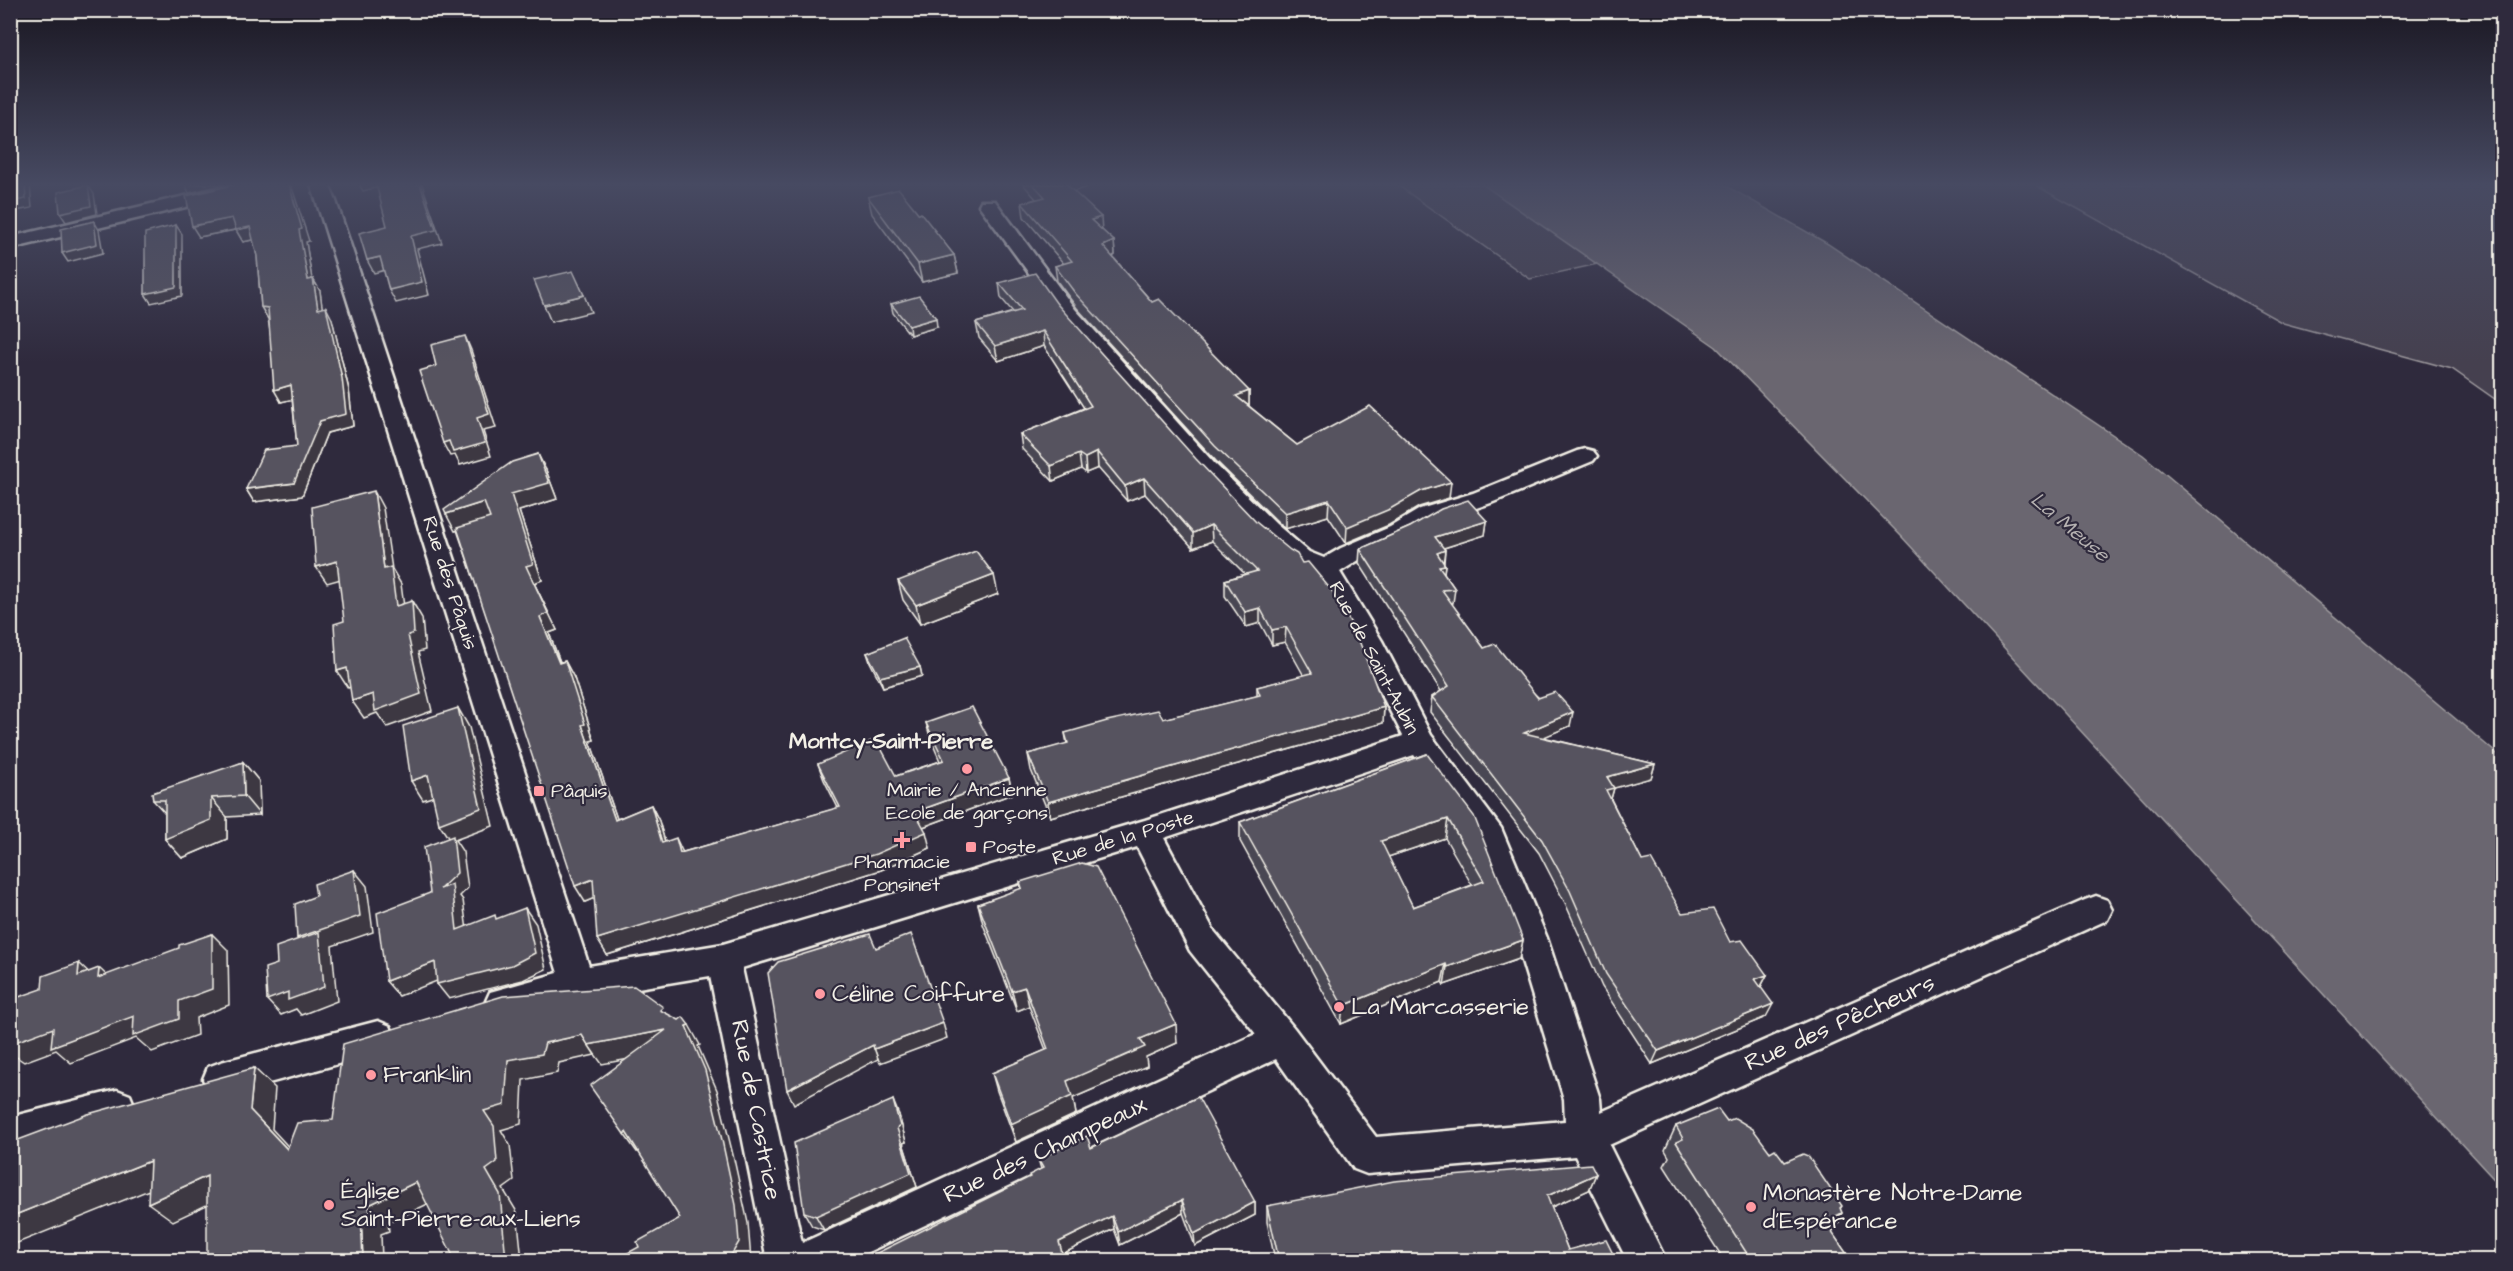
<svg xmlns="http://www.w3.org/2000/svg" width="2513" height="1271" viewBox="0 0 2513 1271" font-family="'Architects Daughter',sans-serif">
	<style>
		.green { fill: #454050; stroke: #9c989c; stroke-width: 1.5 }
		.water { fill: #6a6670; stroke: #a19ea0; stroke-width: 1.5 }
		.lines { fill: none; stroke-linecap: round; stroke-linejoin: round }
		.street-casing { stroke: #f4f1e8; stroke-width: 5 }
		.street { fill: #2f2a3d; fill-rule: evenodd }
		.wall { fill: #4a4752; stroke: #f4f1e8; stroke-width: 1.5; fill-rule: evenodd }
		.shaded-wall { fill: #3c3942; stroke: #f4f1e8; stroke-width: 1.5 }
		.building { fill: #56525f; stroke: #f4f1e8; stroke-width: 1.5; fill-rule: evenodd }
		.poi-dot { fill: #ff9aa2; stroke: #2f2a3d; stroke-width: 2 }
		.labels { text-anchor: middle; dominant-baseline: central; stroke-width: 4.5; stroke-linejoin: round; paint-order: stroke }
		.street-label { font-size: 20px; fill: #f4f1e8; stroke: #2f2a3d }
		.poi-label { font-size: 20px; fill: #f4f1e8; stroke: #2f2a3d }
		.water-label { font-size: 21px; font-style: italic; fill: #b6b2b2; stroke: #2f2a3d }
		.quarter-label { font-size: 22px; font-weight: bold; fill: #f4f1e8; stroke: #2f2a3d }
		.near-poi-label { font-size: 24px; fill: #f4f1e8; stroke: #2f2a3d; text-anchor: start }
		.near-street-label { font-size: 24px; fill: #f4f1e8; stroke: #2f2a3d }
	</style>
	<rect width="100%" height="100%" fill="#2f2a3d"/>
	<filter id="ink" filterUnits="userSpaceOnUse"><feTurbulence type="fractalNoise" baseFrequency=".0167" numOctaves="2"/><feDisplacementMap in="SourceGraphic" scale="12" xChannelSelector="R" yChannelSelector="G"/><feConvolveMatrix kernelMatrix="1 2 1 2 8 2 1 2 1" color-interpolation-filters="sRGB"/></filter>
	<g filter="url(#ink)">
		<g class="green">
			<path d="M1396 184H1482L1598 264 1530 279Z"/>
			<path d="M2033 184H2484L2502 191V404L2452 369 2283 323Z"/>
		</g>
		<path class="water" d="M1482 184H1723L1828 244 2143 455 2502 758V1188L1902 537 1716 347Z"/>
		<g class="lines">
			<defs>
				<g id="street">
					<path d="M236 184H270L267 188 261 189 10 249V237Z"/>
					<path d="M311 184H329L336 201 589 966 723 944 1145 820 1403 736 1354 641 1317 575 1291 564 1258 536 1198 473 1061 317 979 205 981 201H995L1075 309 1214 463 1276 524 1309 552 1324 558 1341 548 1390 527 1420 509 1473 493 1577 451 1585 449 1593 451 1597 456 1593 461 1491 503 1438 521 1408 539 1359 560 1340 572 1382 641 1431 735 1501 828 1547 938 1600 1099 1601 1112 2085 900 2096 896 2107 900 2112 910 2107 920 1609 1145 1666 1260H1627L1575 1156 1367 1174 1354 1169 1276 1059 851 1260H767L710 976 578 998 502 1018 490 1014 485 1003 490 992 558 973ZM1414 755 1473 834 1515 938 1564 1099 1565 1121 1376 1137 1294 1028 1214 931 1164 838ZM1137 847 1190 951 1256 1034 802 1243 742 968Z"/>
					<path d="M378 1021 390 1026 395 1037 390 1048 378 1053 221 1096 208 1091 203 1079 208 1067 221 1062Z"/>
					<path d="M117 1090 130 1095 135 1107 130 1119 10 1153V1117Z"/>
				</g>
			</defs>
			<use href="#street" class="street-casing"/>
			<use href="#street" class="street"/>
		</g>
		<g class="wall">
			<path d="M237 184 309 241 306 242 312 280 313 279 320 291 322 308 332 319 349 390 353 426 327 433 302 496 254 502 246 489 297 446 292 399 281 402 268 319 261 307 257 256 253 240 243 242 236 230 199 237Z"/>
			<path d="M1023 184H1087V187L1074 191 1102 230 1114 241 1115 255 1113 257 1152 302 1249 391V406L1297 445 1449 498 1419 507 1389 525 1346 543 1328 516 1285 529 1216 461 1077 308 1057 281 1055 266 1064 264 1024 217 1022 203 1036 199Z"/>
			<path d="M868 197 919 214 954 255 958 273 922 282 872 214Z"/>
			<path d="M999 283 1057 304 1384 707 1383 723 1050 817 1031 770 1028 754 1067 744 1065 733 1163 719 1257 696V687L1304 676 1285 642 1272 645 1260 623 1246 627 1225 596V580L1245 574 1212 541 1193 548 1145 494 1127 501 1098 468 1086 473 1081 469 1053 481 1022 449 1020 434 1084 408 1044 346 998 361 979 338 976 323 1013 312 1001 298Z"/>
			<path d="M891 304 937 327 910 335 893 313Z"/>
			<path d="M546 470 557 499 519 511 542 580 534 583 557 630 549 633 560 662 565 661 574 678 594 740 590 741 617 819 651 805 659 821 665 842 683 852 838 808 824 780 818 764 896 776 940 761 931 740 926 723 1009 778 1012 794 923 827 930 848 881 870 607 955 594 898 585 902 457 530 455 531Z"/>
			<path d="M1487 521 1485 535 1444 548 1445 550 1444 563 1445 565 1444 573 1455 589 1453 603H1451L1484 648 1570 726 1543 737 1655 764 1651 778 1614 788 1611 799 1642 861 1682 913 1730 942 1767 975 1761 987 1766 1017 1652 1064 1602 987 1566 905 1539 853 1430 712 1432 697 1441 691 1359 563 1360 549 1410 527Z"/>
			<path d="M898 581 998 594 920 624 903 600Z"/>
			<path d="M867 653 920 667 922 676 883 687 870 662Z"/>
			<path d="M1427 754 1523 940 1519 959 1444 985 1442 982 1341 1024 1240 841V822ZM1445 838 1472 885 1413 907 1388 857Z"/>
			<path d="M243 762 259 781 260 815 227 817V839L182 858 165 839V813L153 800Z"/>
			<path d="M1020 882 1177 1043 1146 1057 1147 1066 1073 1098 1076 1114 1016 1142 997 1091 992 1073 1046 1050 1029 1006 1017 1011 983 924 978 904 1021 889Z"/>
			<path d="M899 1115 906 1142 903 1143 917 1187 824 1230 812 1226 804 1212Z"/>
			<path d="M1727 1121 1785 1162 1840 1209 1842 1213 1837 1220 1839 1223 1832 1233 1851 1260H1724L1664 1166 1669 1157 1665 1150 1676 1126Z"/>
			<path d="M1091 1148 1255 1202V1215L1195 1246 1183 1213 1120 1245 1114 1229 1062 1254 1030 1177 1041 1169 1038 1159Z"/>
			<path d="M1596 1174 1589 1190 1551 1207 1568 1250 1616 1260H1275L1267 1222V1206Z"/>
		</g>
		<g class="shaded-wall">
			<path d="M25 184H30L32 208 10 212V202Z"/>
			<path d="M185 184H225L189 193Z"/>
			<path d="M289 184H291L309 241 306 242 314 292 308 280Z"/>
			<path d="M359 184H377L379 187 363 191Z"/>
			<path d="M420 184H422L442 243 417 249 429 295 396 303 389 290 411 236Z"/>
			<path d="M1062 184H1087V187L1063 195Z"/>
			<path d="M88 185 94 194 97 214 66 222 60 213Z"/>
			<path d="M1101 217 1102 231 1091 220Z"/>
			<path d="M232 218 239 229 199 237 192 226Z"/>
			<path d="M94 221 99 230 103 253 68 262 62 253Z"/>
			<path d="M176 225 182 234V296L151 303 145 294Z"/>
			<path d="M250 227 256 239 243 242 236 230Z"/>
			<path d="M1114 241 1115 255 1105 261 1103 246Z"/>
			<path d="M954 255 958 273 922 282 918 264Z"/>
			<path d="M380 257 386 270 374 273 367 260Z"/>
			<path d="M313 279 320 291 324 321 318 309Z"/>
			<path d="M584 295 591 312 551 322 544 305Z"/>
			<path d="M326 307 332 319 349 390 353 426 327 433 302 496 254 502 246 489 294 483Z"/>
			<path d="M936 318 937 327 910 335 909 326Z"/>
			<path d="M1043 331 1044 346 998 361 995 346Z"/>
			<path d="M465 336 471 350 496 428 483 431 491 456 460 465 455 455 450 456 443 443 477 418Z"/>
			<path d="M291 385 298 398 281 402 274 390Z"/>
			<path d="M1249 391V406L1236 396Z"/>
			<path d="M1097 452 1098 468 1086 473 1085 458Z"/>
			<path d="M538 454 546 470 557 499 519 511 542 580 534 583 557 630 549 633 567 680 559 663 540 617 526 566 511 494Z"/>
			<path d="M1079 454 1081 469 1053 481 1051 466Z"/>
			<path d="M1144 478 1145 494 1127 501 1125 486Z"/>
			<path d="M1451 482 1449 498 1419 507 1389 525 1346 543 1347 527 1421 491Z"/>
			<path d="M374 491 383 508 392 569 401 584 406 622 396 606 384 569Z"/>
			<path d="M1329 500 1328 516 1285 529V513Z"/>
			<path d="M484 502 493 519 455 531 446 514Z"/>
			<path d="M1487 521 1485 535 1434 551 1435 537Z"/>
			<path d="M1211 525 1212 541 1193 548V533Z"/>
			<path d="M1445 550 1443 564 1437 553Z"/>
			<path d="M337 561 348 577 327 583 316 567Z"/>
			<path d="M1445 565 1443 579 1439 566Z"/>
			<path d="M994 575 998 594 920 624 916 605Z"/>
			<path d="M412 601 422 618 425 650 418 652 432 711 387 727 377 713 364 718 352 701 373 694 408 635Z"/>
			<path d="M1260 608V623L1246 627 1245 612Z"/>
			<path d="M1286 627 1285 642 1272 645V630Z"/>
			<path d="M565 661 574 678 594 740 590 741 623 836 615 820 582 725Z"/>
			<path d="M920 667 922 676 883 687 880 677Z"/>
			<path d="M347 668 359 684 348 688 337 671Z"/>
			<path d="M1384 707 1383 723 1050 817 1048 802Z"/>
			<path d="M458 708 469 727 493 826 455 840 463 852 468 888 460 896 463 900 469 946 457 930 440 889 451 842 439 824Z"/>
			<path d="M1573 712 1570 726 1521 747 1524 733Z"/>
			<path d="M243 762 259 781 260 815 244 796Z"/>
			<path d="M1655 764 1651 778 1614 788 1610 802 1603 804 1607 777Z"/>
			<path d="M428 775 440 794 423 800 411 781Z"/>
			<path d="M1009 778 1012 794 920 828 915 812Z"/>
			<path d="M211 798 227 817V839L182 858 165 839Z"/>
			<path d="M651 805 659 821 670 860 662 843Z"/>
			<path d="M1448 819 1445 838 1379 860 1381 841Z"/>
			<path d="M926 832 930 848 881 870 607 955 597 939Z"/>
			<path d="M676 838 684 855 680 853Z"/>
			<path d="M354 870 367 886 373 932 332 946 337 1001 301 1015 296 1009 281 1015 267 1000 311 953 297 938Z"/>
			<path d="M593 879 602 895 585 902 575 886Z"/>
			<path d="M525 908 536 924 546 969 523 980 449 999 437 984Z"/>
			<path d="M212 934 228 950 229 1005 196 1018 197 1035 152 1052 136 1038 71 1063 56 1050 24 1062 15 1056 10 1057V1040L53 1028 134 1016 179 1001Z"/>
			<path d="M1523 940 1519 959 1444 985 1447 967Z"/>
			<path d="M435 962 447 977 399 996 386 981Z"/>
			<path d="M79 963 97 980 78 976Z"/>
			<path d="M1446 964 1442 982 1341 1024 1343 1006Z"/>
			<path d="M99 968 117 985 98 978Z"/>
			<path d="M1767 975 1760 988 1755 979Z"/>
			<path d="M1025 987 1029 1006 1017 1011 1012 991Z"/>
			<path d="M1773 1004 1766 1017 1652 1064 1658 1051Z"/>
			<path d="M943 1023 947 1038 880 1063 874 1049Z"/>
			<path d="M1176 1024 1177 1043 1146 1057 1147 1066 1073 1098 1076 1114 1016 1142 1011 1124 1067 1081 1140 1039Z"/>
			<path d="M689 1025 700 1045 698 1046 717 1090 734 1159 748 1223 751 1260H717L686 1026Z"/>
			<path d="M666 1030 678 1050 602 1064 588 1045Z"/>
			<path d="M582 1035 595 1055 559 1063 557 1073 523 1080 521 1124 501 1130 510 1145 514 1181 503 1189 517 1212 522 1260H506L486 1170 484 1111 508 1060 545 1043Z"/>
			<path d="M873 1045 878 1059 794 1104 787 1090Z"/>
			<path d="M254 1068 275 1088 272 1129 308 1168 287 1149 250 1110Z"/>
			<path d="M893 1100 899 1115 906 1142 903 1143 917 1187 824 1230 816 1216Z"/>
			<path d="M626 1132 640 1151 637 1152 624 1134Z"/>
			<path d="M150 1161 174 1180 10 1246V1217Z"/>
			<path d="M1596 1174 1589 1190 1541 1212 1547 1196Z"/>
			<path d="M207 1176 230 1194 173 1221 148 1203Z"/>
			<path d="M416 1182 434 1201 388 1223 389 1231 381 1234 382 1260H363L361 1216 369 1205Z"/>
			<path d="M1182 1200 1183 1213 1120 1245 1118 1232Z"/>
			<path d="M1255 1202V1215L1195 1246 1194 1234Z"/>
			<path d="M1842 1206 1835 1216 1842 1213 1831 1227 1839 1223 1823 1245 1817 1239 1840 1208Z"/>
			<path d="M1112 1216 1114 1229 1062 1254 1059 1242Z"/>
		</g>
		<g class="building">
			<path d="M10 184H25L26 199 10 202Z"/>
			<path d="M237 184H289L302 229 299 230 308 280 313 279 318 309 326 307 342 378 346 414 320 421 294 483 246 489 264 450 297 446 291 385 274 390 268 308 261 307 257 256 250 227 236 230 232 218 192 226 186 196Z"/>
			<path d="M376 184H420L436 230 411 236 422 282 389 290 380 257 367 260 359 233 387 226Z"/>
			<path d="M1033 184H1066L1101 217 1091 220 1114 241 1103 246 1152 302 1159 299 1249 391 1236 396 1297 445 1370 406 1451 482 1421 491 1390 509 1347 527 1329 500 1285 513 1215 446 1075 293 1055 266 1072 261 1022 203 1045 197Z"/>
			<path d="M88 185 91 206 60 213 58 192Z"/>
			<path d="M899 189 919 214 921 213 954 255 918 264 868 197Z"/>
			<path d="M94 221 97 244 62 253 61 229Z"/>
			<path d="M176 225V287L145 294V233Z"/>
			<path d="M573 271 584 295 544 305 534 280Z"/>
			<path d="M1035 273 1057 304 1196 459 1256 522 1290 550 1297 554 1302 563 1308 562 1336 596 1357 635 1384 707 1048 802 1028 754 1068 743 1065 733 1107 721 1158 710 1163 719 1260 695 1257 687 1312 673 1286 627 1272 630 1260 608 1245 612 1225 580 1257 571 1211 525 1193 533 1144 478 1125 486 1097 452 1085 458 1079 454 1051 466 1020 434 1091 406 1043 331 995 346 976 323 1022 310 999 283Z"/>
			<path d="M919 296 936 318 909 326 891 304Z"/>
			<path d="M465 336 489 414 477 418 485 443 453 452 449 441 443 443 419 371 436 366 431 345Z"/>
			<path d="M538 454 549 483 511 494 533 564 526 566 548 613 540 617 559 663 565 661 585 724 582 725 615 820 651 805 662 843 676 838 680 853 840 807 818 764 876 739 896 776 944 760 926 723 972 707 1009 778 915 812 926 832 876 854 597 939 593 879 575 886 457 528 490 518 484 502 446 514 444 510 512 462Z"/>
			<path d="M374 491 384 569 391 567 396 606 412 601 414 633 408 635 421 694 375 711 373 694 352 701 347 668 337 671 334 624 344 621 337 561 316 567 312 507Z"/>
			<path d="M1468 500 1487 521 1435 537 1445 550 1437 553 1445 565 1439 566 1455 589 1442 590 1484 648 1495 644 1538 698 1555 692 1573 712 1524 733 1655 764 1607 777 1614 788 1606 790 1642 861 1651 859 1682 913 1713 909 1730 942 1742 940 1767 975 1755 979 1773 1004 1658 1051 1606 974 1570 891 1542 840 1432 697 1449 686 1360 549 1410 527 1441 509Z"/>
			<path d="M976 551 994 575 916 605 898 581Z"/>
			<path d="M904 638 920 667 880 677 867 653Z"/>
			<path d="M458 708 481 808 439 824 428 775 411 781 403 726Z"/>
			<path d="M1427 754 1474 816 1523 940 1447 967 1446 964 1343 1006 1240 822ZM1448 819 1484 881 1413 907 1381 841Z"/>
			<path d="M243 762 244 796 211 798V820L165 839V800H153L152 793Z"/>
			<path d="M453 836 457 873 440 889 452 884 457 930 495 915 496 919 525 908 535 953 512 965 437 984 435 962 386 981 377 913 430 893 424 847Z"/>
			<path d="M1082 863 1096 867 1176 1024 1140 1039 1145 1047 1067 1081 1072 1096 1011 1124 992 1073 1048 1049 1025 987 1012 991 978 904 1022 888 1020 882Z"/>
			<path d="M354 870 360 916 297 938 295 904 316 896 314 884Z"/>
			<path d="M319 932 324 987 288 1000V992L267 1000 265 968 277 964 276 947Z"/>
			<path d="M212 934V989L179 1001V1019L133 1036 134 1016 51 1047 53 1028 10 1044V1000L42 989 43 976 79 963 78 976 99 968 98 978 179 948V945Z"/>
			<path d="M870 934 876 948 911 934 943 1023 874 1049 873 1045 787 1090 768 973 778 962Z"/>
			<path d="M634 986 663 1007 660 1010 679 1020 683 1017 689 1025 686 1026 705 1070 722 1140 736 1205 739 1242 732 1254 717 1260H627L624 1255 639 1247 637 1242 680 1218 626 1132 624 1134 590 1086 666 1030 588 1045 582 1035 545 1043 542 1054 508 1060 505 1105 484 1111 494 1126 497 1162 486 1170 500 1194 506 1260H455L416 1182 369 1205 370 1213 361 1216 363 1260H207V1176L148 1203 150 1161 10 1217V1143L88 1114 254 1068 250 1110 287 1149 297 1123 333 1120 343 1044 503 996Z"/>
			<path d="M1198 1097 1255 1202 1194 1234 1182 1200 1118 1232 1112 1216 1059 1242 1064 1260H863L1030 1177 1029 1175 1043 1168 1038 1159 1087 1136 1091 1148Z"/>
			<path d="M893 1100 900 1126 897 1128 911 1173 816 1216 804 1212 794 1143Z"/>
			<path d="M1718 1109 1727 1121 1735 1118 1753 1129 1770 1152 1775 1149 1785 1162 1803 1154 1808 1156 1842 1206 1840 1208 1842 1213 1834 1217 1839 1223 1829 1228 1851 1260H1751L1676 1142 1683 1139 1676 1126Z"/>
			<path d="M1591 1164 1596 1174 1547 1196 1568 1250 1606 1240 1616 1260H1279L1267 1206 1394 1181Z"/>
		</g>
	</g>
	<linearGradient id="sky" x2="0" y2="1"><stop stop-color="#1a1722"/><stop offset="0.51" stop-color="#474a62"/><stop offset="1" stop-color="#474a62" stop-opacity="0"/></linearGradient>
	<rect width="2513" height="362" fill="url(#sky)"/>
	<g class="poi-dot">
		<circle cx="967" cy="769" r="6"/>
		<rect x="533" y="785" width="12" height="12" rx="3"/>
		<path d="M899 831h6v6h6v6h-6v6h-6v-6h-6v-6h6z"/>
		<rect x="965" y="841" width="12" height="12" rx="3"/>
		<circle cx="820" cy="994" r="6"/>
		<circle cx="1339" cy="1007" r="6"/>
		<circle cx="371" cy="1075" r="6"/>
		<circle cx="329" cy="1205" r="6"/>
		<circle cx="1751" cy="1207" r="6"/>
	</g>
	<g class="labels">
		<g class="street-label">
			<text transform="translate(450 583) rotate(72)">Rue des Pâquis</text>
			<text transform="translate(1374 658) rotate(62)">Rue de Saint-Aubin</text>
			<text transform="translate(1123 838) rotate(-17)">Rue de la Poste</text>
		</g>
		<g class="poi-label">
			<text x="967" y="790">Mairie / Ancienne<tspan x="967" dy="23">Ecole de garçons</tspan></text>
			<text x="551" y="791" text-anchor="start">Pâquis</text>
			<text x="983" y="847" text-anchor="start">Poste</text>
			<text x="902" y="862">Pharmacie<tspan x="902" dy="23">Ponsinet</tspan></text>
		</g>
		<g class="water-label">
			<text transform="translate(2070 527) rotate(40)">La Meuse</text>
		</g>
		<g class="quarter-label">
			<text x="891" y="741">Montcy-Saint-Pierre</text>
		</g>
		<g class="near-poi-label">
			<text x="832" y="994">Céline Coiffure</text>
			<text x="1351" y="1007">La Marcasserie</text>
			<text x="383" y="1075">Franklin</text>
			<text x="341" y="1191">Église<tspan x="341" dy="28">Saint-Pierre-aux-Liens</tspan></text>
			<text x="1763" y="1193">Monastère Notre-Dame<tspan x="1763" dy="28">d'Espérance</tspan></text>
		</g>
		<g class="near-street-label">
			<text transform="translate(1840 1023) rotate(-24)">Rue des Pêcheurs</text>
			<text transform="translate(756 1110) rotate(79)">Rue de Castrice</text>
			<text transform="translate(1045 1150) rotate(-25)">Rue des Champeaux</text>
		</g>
	</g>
	<rect width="2513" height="1271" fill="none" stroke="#2f2a3d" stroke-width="36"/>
	<rect x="18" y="18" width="2477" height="1235" fill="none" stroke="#f4f1e8" stroke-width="2" filter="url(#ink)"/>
</svg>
